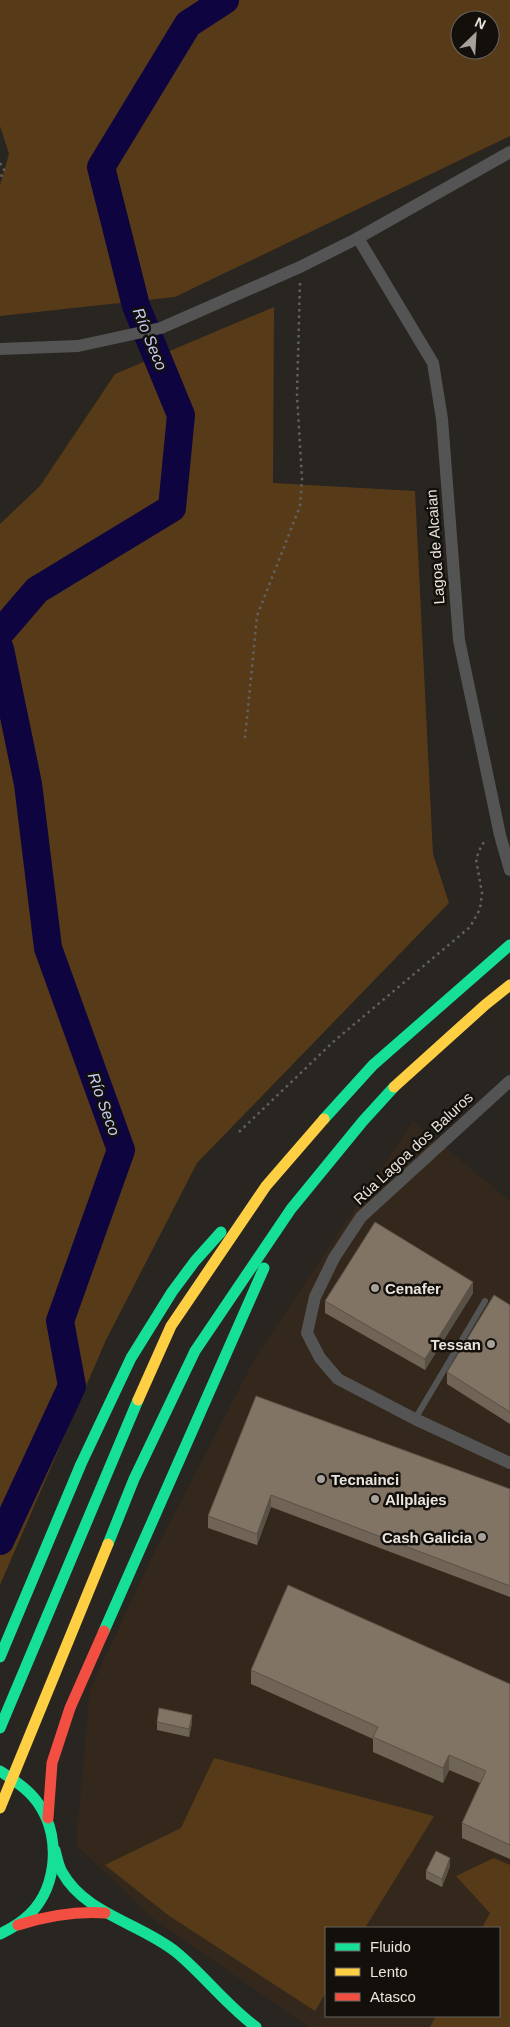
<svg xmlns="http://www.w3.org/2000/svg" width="510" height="2027" viewBox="0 0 510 2027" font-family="Helvetica,sans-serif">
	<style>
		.built { fill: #34281c; fill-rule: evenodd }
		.green { fill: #573b18; fill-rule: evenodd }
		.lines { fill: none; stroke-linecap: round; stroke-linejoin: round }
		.river { stroke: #0e043f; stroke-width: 28 }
		.path { stroke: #626161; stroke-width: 2.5; stroke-dasharray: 2.5 4; stroke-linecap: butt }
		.lane { stroke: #545455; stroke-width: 6 }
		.street { stroke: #545455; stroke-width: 12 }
		.fast { stroke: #16e098; stroke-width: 11 }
		.slow { stroke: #ffcf43; stroke-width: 11 }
		.jam { stroke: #f24e42; stroke-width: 11 }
		.wall { fill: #6f6456 }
		.shaded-wall { fill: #5a5146 }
		.building { fill: #817464; stroke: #5a5146 }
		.poi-dot { fill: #a6a19b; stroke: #130f0b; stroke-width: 2 }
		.labels { text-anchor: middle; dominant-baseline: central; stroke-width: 5; stroke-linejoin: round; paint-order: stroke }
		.street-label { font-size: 15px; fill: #e9e4dd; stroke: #130f0b }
		.poi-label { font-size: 15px; font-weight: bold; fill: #e9e4dd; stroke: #130f0b; text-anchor: start }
		.water-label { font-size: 16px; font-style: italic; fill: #c3ccf4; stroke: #130f0b }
	</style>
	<rect width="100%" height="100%" fill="#292520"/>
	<path class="built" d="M413 1121 510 1201V2027H309L155 1920 76 1845 90 1689 154 1553 256 1356ZM326 1928H499V2016H326Z"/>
	<g class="green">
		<path d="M0 0H510V136L175 297 0 316V185L9 154 0 126ZM460 20H490V50H460Z"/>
		<path d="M274 307 273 483 415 491 433 854 449 903 197 1163 106 1340 0 1585V524L40 486 115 374Z"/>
		<path d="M214 1758 434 1816 365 1928H326V1992L315 2011 168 1915 105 1865 181 1828Z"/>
		<path d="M494 1858 510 1865V2027H430L436 2016H499V1928H482L490 1913 456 1876Z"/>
	</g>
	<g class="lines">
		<g class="river">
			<path d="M0 633 37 590 172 508 181 415 136 306 101 167 188 24 225 0"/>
			<path d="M0 649 28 784 48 948 121 1150 60 1321 72 1386 0 1541"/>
		</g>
		<g class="path">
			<path d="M0 163 4 170 0 179"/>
			<path d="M245 738 257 616 300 506 302 479 297 395 300 281"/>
			<path d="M239 1132 333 1042 470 927 480 909 482 893 476 859 482 844 488 841"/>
		</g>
		<path class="lane" d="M415 1419 485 1301"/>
		<g class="street">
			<path d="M358 238 433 363 442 419 459 640 500 835 510 870"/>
			<path d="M0 349 78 346 161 328 300 267 358 238 510 152"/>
			<path d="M510 1081 361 1217 334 1258 315 1297 307 1333 320 1358 338 1379 415 1419 510 1463"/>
		</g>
		<g class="fast">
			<path d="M324 1119 373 1065 510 945"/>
			<path d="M108 1544 134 1479 195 1351 291 1209 363 1121 394 1087"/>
			<path d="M104 1631 264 1268"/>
			<path d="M0 1657 81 1464 131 1358 172 1292 195 1261 221 1232"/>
			<path d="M0 1728 138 1400"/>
			<path d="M0 1771C15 1781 30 1790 40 1806 62 1840 57 1894 23 1920 16 1926 8 1930 0 1934"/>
			<path d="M55 1850C57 1857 58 1865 62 1872 85 1914 140 1923 176 1952 204 1975 226 2005 256 2027"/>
		</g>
		<g class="slow">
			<path d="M394 1087 485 1005 510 985"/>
			<path d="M138 1400 171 1326 266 1186 324 1119"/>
			<path d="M0 1808 108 1544"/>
		</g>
		<g class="jam">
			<path d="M48 1818 52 1763 70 1708 104 1631"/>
			<path d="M18 1925C47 1916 75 1911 105 1913"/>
		</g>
	</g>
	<g class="wall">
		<path d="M473 1293 425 1370 325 1313V1301Z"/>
		<path d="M510 1305V1424L447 1384V1372Z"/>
		<path d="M256 1396 510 1489V1597L271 1507 257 1545 208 1528V1516Z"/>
		<path d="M251 1670 510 1684V1859L462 1838V1823L480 1783 449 1770 443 1783 373 1752V1739L251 1684Z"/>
		<path d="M157 1722 192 1723 189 1737 157 1730Z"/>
		<path d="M450 1866 442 1887 426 1879V1871Z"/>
	</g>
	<g class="shaded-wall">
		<path d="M473 1282V1293L425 1370V1359Z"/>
		<path d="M271 1495V1507L257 1545V1534Z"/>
		<path d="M192 1715V1723L189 1737V1729Z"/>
		<path d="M449 1755V1770L443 1783V1768Z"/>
		<path d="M450 1858V1866L442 1887V1879Z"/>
	</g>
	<g class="building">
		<path d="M375 1222 473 1282 425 1359 325 1301Z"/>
		<path d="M494 1295 510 1305V1412L447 1372Z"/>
		<path d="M256 1396 510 1489V1586L271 1495 257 1534 208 1516Z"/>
		<path d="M288 1585 510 1684V1845L462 1823 486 1771 449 1755 443 1768 373 1737 378 1727 251 1670Z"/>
		<path d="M159 1708 192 1715 189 1729 157 1722Z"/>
		<path d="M436 1851 450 1858 442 1879 426 1871Z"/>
	</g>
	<g class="poi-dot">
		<circle cx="375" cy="1288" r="5"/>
		<circle cx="491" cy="1344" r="5"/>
		<circle cx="321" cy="1479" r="5"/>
		<circle cx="375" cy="1499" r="5"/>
		<circle cx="482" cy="1537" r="5"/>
	</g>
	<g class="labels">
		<g class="street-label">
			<text transform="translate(435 547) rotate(-94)">Lagoa de Alcaian</text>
			<text transform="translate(413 1148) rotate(-43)">Rúa Lagoa dos Baluros</text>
		</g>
		<g class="poi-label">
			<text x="385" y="1288">Cenafer</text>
			<text x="481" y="1344" text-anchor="end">Tessan</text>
			<text x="331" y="1479">Tecnainci</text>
			<text x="385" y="1499">Allplajes</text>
			<text x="472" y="1537" text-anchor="end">Cash Galicia</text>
		</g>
		<g class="water-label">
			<text transform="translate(150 339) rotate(68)">Río Seco</text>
			<text transform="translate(104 1104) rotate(70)">Río Seco</text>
		</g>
	</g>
	<rect x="325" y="1927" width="175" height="90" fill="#130f0b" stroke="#69645f"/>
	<rect x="335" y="1943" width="25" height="8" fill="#16e098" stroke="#69645f"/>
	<text x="370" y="1952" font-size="15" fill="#e9e4dd">Fluido</text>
	<rect x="335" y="1968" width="25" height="8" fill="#ffcf43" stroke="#69645f"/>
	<text x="370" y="1977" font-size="15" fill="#e9e4dd">Lento</text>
	<rect x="335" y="1993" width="25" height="8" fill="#f24e42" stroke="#69645f"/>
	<text x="370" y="2002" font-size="15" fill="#e9e4dd">Atasco</text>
	<g transform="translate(475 35) rotate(25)"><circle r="24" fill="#130f0b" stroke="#69645f"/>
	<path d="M0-4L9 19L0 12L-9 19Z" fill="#a6a19b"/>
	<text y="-8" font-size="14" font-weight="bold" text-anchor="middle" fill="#e9e4dd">N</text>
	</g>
</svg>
